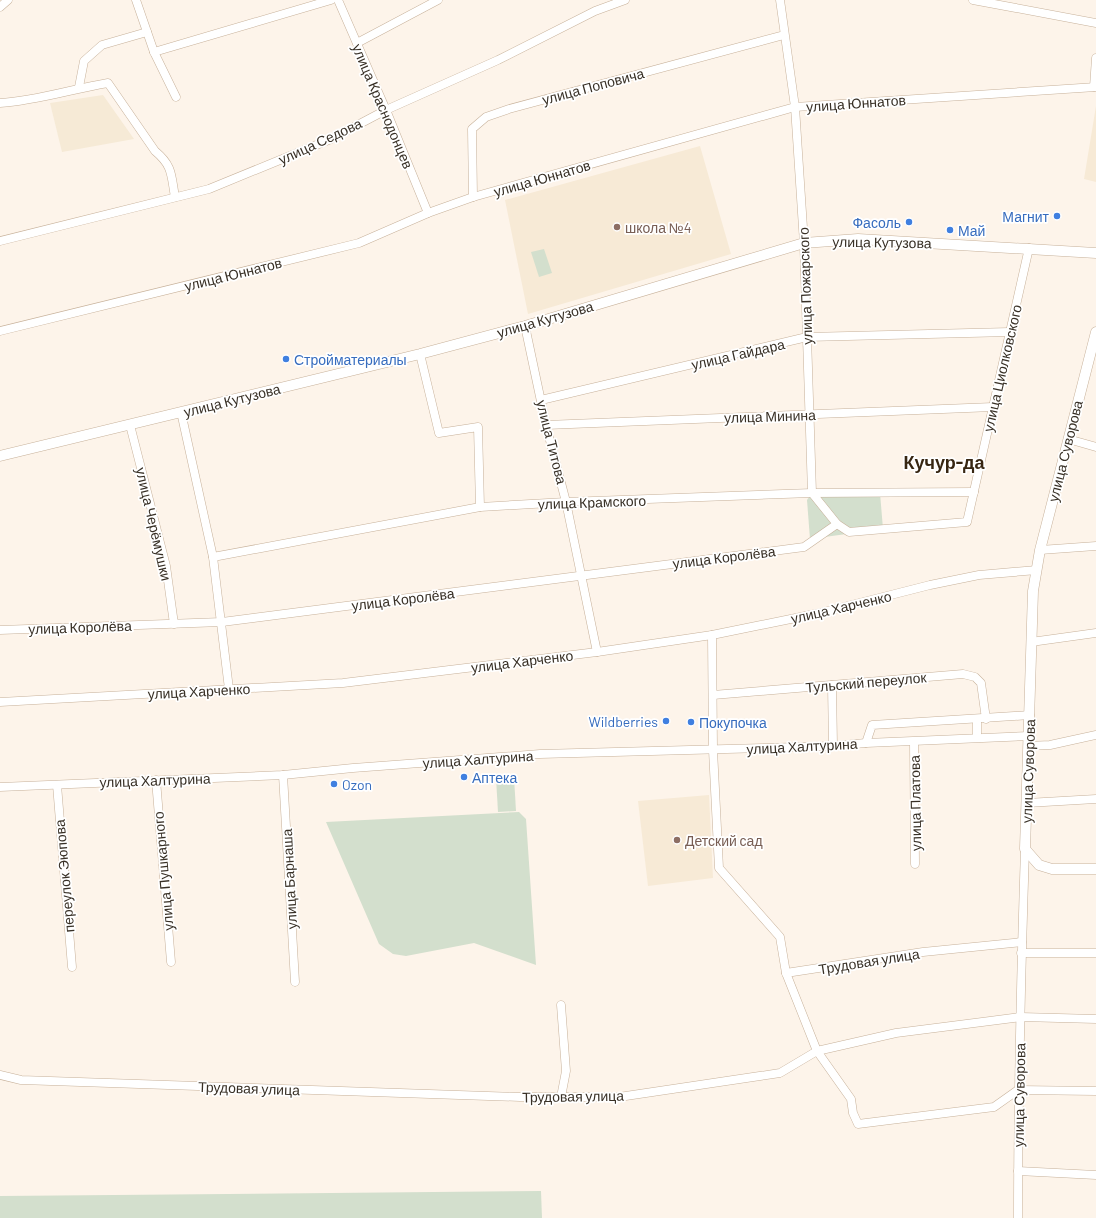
<svg xmlns="http://www.w3.org/2000/svg" width="1096" height="1218" viewBox="0 0 1096 1218" font-family="Barlow,sans-serif">
	<style>
		.commercial { fill: #f6ead6 }
		.education { fill: #f7ead6 }
		.green { fill: #d3dfcd }
		.lines { fill: none; stroke-linecap: round; stroke-linejoin: round }
		.minor-casing { stroke: #c7b19a; stroke-width: 9 }
		.major-casing { stroke: #c7b19a; stroke-width: 11 }
		.minor { stroke: #fff; stroke-width: 8 }
		.major { stroke: #fff; stroke-width: 10 }
		.shop-dot { fill: #3f7fe0; stroke: #fff; stroke-width: 1.5 }
		.education-dot { fill: #8d6e63; stroke: #fff; stroke-width: 1.5 }
		.labels { text-anchor: middle; dominant-baseline: central; stroke-width: 3.5; stroke-linejoin: round; paint-order: stroke }
		.street-label { font-size: 14px; fill: #383026; stroke: #fff }
		.shop-label { font-size: 14px; fill: #366cbe; stroke: #fff; text-anchor: start }
		.education-label { font-size: 14px; fill: #785e54; stroke: #fff; text-anchor: start }
		.district-label { font-size: 18px; font-weight: bold; fill: #372612; stroke: #fff }
	</style>
	<rect width="100%" height="100%" fill="#fdf4ea"/>
	<path class="commercial" d="M103 95 134 139 62 152 50 103Z"/>
	<g class="education">
		<path d="M1096 106V182L1084 179Z"/>
		<path d="M700 146 731 254 528 314 505 200Z"/>
		<path d="M709 795 713 878 648 886 638 801Z"/>
	</g>
	<g class="green">
		<path d="M544 249 552 273 539 277 531 252Z"/>
		<path d="M812 493H880L883 529 810 539 807 500Z"/>
		<path d="M514 777 516 811 498 812 496 778Z"/>
		<path d="M519 812 526 819 536 965 474 943 406 956 393 954 379 944 326 822Z"/>
		<path d="M541 1191 542 1218H0V1196Z"/>
	</g>
	<g class="lines">
		<defs>
			<g id="minor">
				<path d="M136 0 154 52 176 97"/>
				<path d="M338 0 386 110 428 213"/>
				<path d="M973 0 1096 23"/>
				<path d="M0 7 8 0"/>
				<path d="M357 43 438 0"/>
				<path d="M154 52 331 0"/>
				<path d="M79 87 84 61 102 45 147 32"/>
				<path d="M1094 87 1096 58"/>
				<path d="M0 103C36 101 72 89 108 83L155 151C173 166 171 175 175 197"/>
				<path d="M473 197 472 129 486 117 509 109 784 35"/>
				<path d="M0 241 209 189 331 139 386 110 498 60 595 11 625 0"/>
				<path d="M525 326 546 425 566 502 597 652"/>
				<path d="M0 331 359 243 428 213 473 197 795 107 1096 87"/>
				<path d="M420 354 439 433 478 427 480 507"/>
				<path d="M541 400 807 337 1010 332"/>
				<path d="M181 412 213 557 229 689"/>
				<path d="M130 425 166 566 174 624"/>
				<path d="M546 425 993 407"/>
				<path d="M1068 439 1096 447"/>
				<path d="M837 524 849 532 967 522 1029 248"/>
				<path d="M1040 550 1096 546"/>
				<path d="M213 557 480 507 566 502 812 493 974 492"/>
				<path d="M0 630 222 622 804 547 837 524 812 493 804 243 795 107 780 0"/>
				<path d="M712 635 713 750 719 868 780 937 786 973"/>
				<path d="M1031 642 1096 633"/>
				<path d="M832 685 833 746"/>
				<path d="M713 695 963 674 975 677 981 683 986 719"/>
				<path d="M0 702 343 683 597 652 712 635 820 613 930 585 979 575 1037 570"/>
				<path d="M977 737V719"/>
				<path d="M914 742 915 864"/>
				<path d="M866 743 872 725 1030 715"/>
				<path d="M1028 746 1050 745 1096 735"/>
				<path d="M283 775 295 982"/>
				<path d="M156 780 171 962"/>
				<path d="M57 785 72 967"/>
				<path d="M0 787 283 775 353 768 540 754 833 746 866 743 1029 736"/>
				<path d="M1027 803 1096 799"/>
				<path d="M1021 953H1096"/>
				<path d="M561 1005 566 1071 561 1097"/>
				<path d="M1096 1019 1021 1017 896 1033 817 1051 851 1099 853 1113 858 1124 994 1107 1018 1090 1096 1091"/>
				<path d="M0 1075 21 1080 520 1097H619L780 1073 817 1051 786 973 923 952 1022 942"/>
				<path d="M1018 1171 1096 1175"/>
				<path d="M1018 1218C1018 1095 1021 972 1025 849"/>
			</g>
			<g id="major">
				<path d="M1096 332 1040 550 1033 591 1025 849 1039 865 1052 869H1096"/>
				<path d="M0 456 420 354 525 326 804 243 858 239 1096 253"/>
			</g>
		</defs>
		<use href="#minor" class="minor-casing"/>
		<use href="#major" class="major-casing"/>
		<use href="#minor" class="minor"/>
		<use href="#major" class="major"/>
	</g>
	<g class="shop-dot">
		<circle cx="1057" cy="216" r="4"/>
		<circle cx="909" cy="222" r="4"/>
		<circle cx="950" cy="230" r="4"/>
		<circle cx="286" cy="359" r="4"/>
		<circle cx="666" cy="721" r="4"/>
		<circle cx="691" cy="722" r="4"/>
		<circle cx="464" cy="777" r="4"/>
		<circle cx="334" cy="784" r="4"/>
	</g>
	<g class="education-dot">
		<circle cx="617" cy="227" r="4"/>
		<circle cx="677" cy="840" r="4"/>
	</g>
	<g class="labels">
		<g class="street-label">
			<text transform="translate(593 86) rotate(-15)">улица Поповича</text>
			<text transform="translate(856 103) rotate(-4)">улица Юннатов</text>
			<text transform="translate(383 106) rotate(67)">улица Краснодонцев</text>
			<text transform="translate(320 141) rotate(-25)">улица Седова</text>
			<text transform="translate(542 178) rotate(-16)">улица Юннатов</text>
			<text transform="translate(882 242) rotate(1)">улица Кутузова</text>
			<text transform="translate(233 274) rotate(-14)">улица Юннатов</text>
			<text transform="translate(805 286) rotate(-92)">улица Пожарского</text>
			<text transform="translate(545 319) rotate(-16)">улица Кутузова</text>
			<text transform="translate(738 354) rotate(-13)">улица Гайдара</text>
			<text transform="translate(1002 368) rotate(-77)">улица Циолковского</text>
			<text transform="translate(232 400) rotate(-14)">улица Кутузова</text>
			<text transform="translate(770 416) rotate(-2)">улица Минина</text>
			<text transform="translate(552 442) rotate(76)">улица Титова</text>
			<text transform="translate(1065 451) rotate(-76)">улица Суворова</text>
			<text transform="translate(592 502) rotate(-2)">улица Крамского</text>
			<text transform="translate(154 524) rotate(77)">улица Черёмушки</text>
			<text transform="translate(724 557) rotate(-7)">улица Королёва</text>
			<text transform="translate(403 599) rotate(-7)">улица Королёва</text>
			<text transform="translate(841 607) rotate(-13)">улица Харченко</text>
			<text transform="translate(80 627) rotate(-2)">улица Королёва</text>
			<text transform="translate(522 661) rotate(-7)">улица Харченко</text>
			<text transform="translate(866 682) rotate(-5)">Тульский переулок</text>
			<text transform="translate(199 691) rotate(-3)">улица Харченко</text>
			<text transform="translate(802 746) rotate(-3)">улица Халтурина</text>
			<text transform="translate(478 759) rotate(-4)">улица Халтурина</text>
			<text transform="translate(1028 771) rotate(-88)">улица Суворова</text>
			<text transform="translate(155 780) rotate(-2)">улица Халтурина</text>
			<text transform="translate(915 803) rotate(-91)">улица Платова</text>
			<text transform="translate(163 871) rotate(-95)">улица Пушкарного</text>
			<text transform="translate(64 876) rotate(-95)">переулок Эюпова</text>
			<text transform="translate(289 879) rotate(-93)">улица Барнаша</text>
			<text transform="translate(869 961) rotate(-9)">Трудовая улица</text>
			<text transform="translate(249 1088) rotate(2)">Трудовая улица</text>
			<text transform="translate(1019 1095) rotate(-89)">улица Суворова</text>
			<text transform="translate(573 1096) rotate(-1)">Трудовая улица</text>
		</g>
		<g class="shop-label">
			<text x="1049" y="216" text-anchor="end">Магнит</text>
			<text x="901" y="222" text-anchor="end">Фасоль</text>
			<text x="958" y="230">Май</text>
			<text x="294" y="359">Стройматериалы</text>
			<text x="658" y="721" text-anchor="end">Wildberries</text>
			<text x="699" y="722">Покупочка</text>
			<text x="472" y="777">Аптека</text>
			<text x="342" y="784">Ozon</text>
		</g>
		<g class="education-label">
			<text x="625" y="227">школа №4</text>
			<text x="685" y="840">Детский сад</text>
		</g>
		<g class="district-label">
			<text x="944" y="462">Кучур-да</text>
		</g>
	</g>
</svg>
